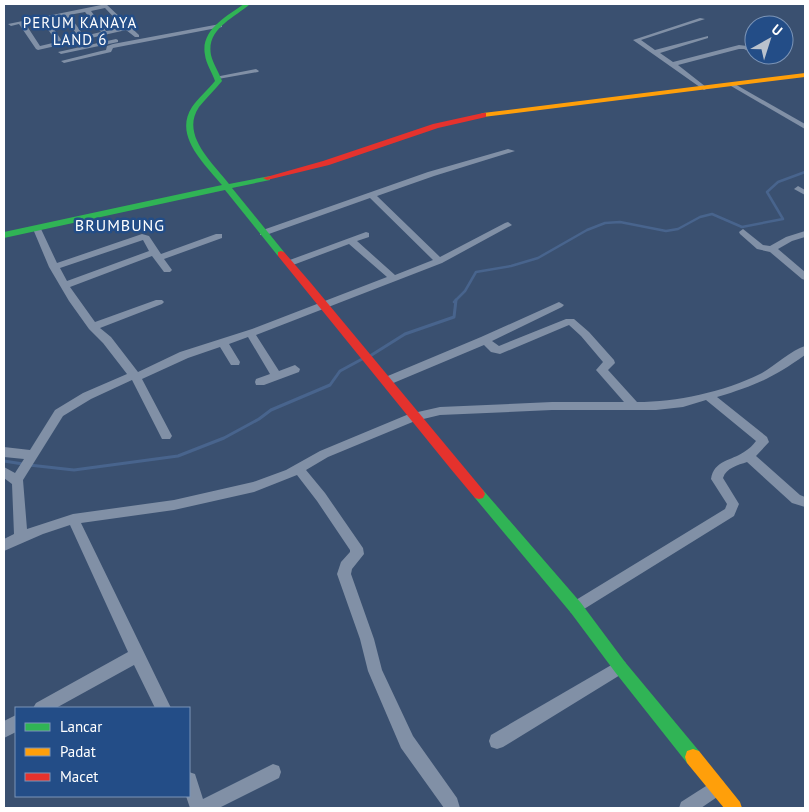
<svg xmlns="http://www.w3.org/2000/svg" width="809" height="812" viewBox="0 0 809 812" font-family="'PT Sans',sans-serif">
	<style>
		.lines { fill: none; stroke-linecap: round; stroke-linejoin: round }
		.stream-far1 { stroke: #48648d; stroke-width: 2.5 }
		.stream { stroke: #48648d; stroke-width: 3 }
		.street { fill: #8190a6; fill-rule: evenodd }
		.fast { fill: #30b455; fill-rule: evenodd }
		.slow { fill: #ff9f0a; fill-rule: evenodd }
		.jam { fill: #e5322d; fill-rule: evenodd }
		.labels { text-anchor: middle; dominant-baseline: central; stroke-width: 5; stroke-linejoin: round; paint-order: stroke }
		.far-neighbourhood-label { font-size: 15px; letter-spacing: 1px; fill: #fff; stroke: #234d87 }
		.far-quarter-label { font-size: 16px; letter-spacing: 1px; fill: #fff; stroke: #234d87 }
	</style>
	<rect width="100%" height="100%" fill="#3a5070"/>
	<g class="lines">
		<path class="stream-far1" d="M454 302 465 291 476 272 511 266 538 258 587 230 605 223 620 222 666 231 678 229 700 217 712 214 742 227 783 219 767 192 778 182 805 172"/>
		<g class="stream">
			<path d="M370 356 405 334 454 317 456 300"/>
			<path d="M4 461 23 464"/>
			<path d="M29 465 74 470 178 456 224 438 259 419 271 410 330 385 340 371 364 358"/>
		</g>
		<g class="street">
			<path d="M106 4 139 35V37H135L126 30 38 50 36 49 19 24 11 26 8 24ZM105 8 123 27 106 31 91 11ZM85 12 101 32 84 36 69 15ZM63 16 79 37 62 41 47 19ZM41 20 57 42 40 46 25 23Z"/>
			<path d="M700 18 705 19 641 40 655 50 708 36V38L660 53 673 62 739 45 747 46 754 49V54L744 49H739L678 65 706 87V89L704 90 633 40Z"/>
			<path d="M220 24 222 25V27L113 48 111 52 64 63 61 61 101 51 106 50 107 46 113 44Z"/>
			<path d="M116 39 118 40V42L61 54 58 52Z"/>
			<path d="M256 69 259 71 258 72 218 79 215 77Z"/>
			<path d="M733 83 805 124V129L731 86 730 85Z"/>
			<path d="M508 149 515 151 434 176 377 196 440 257 505 223 508 222 512 225 442 263 256 335 279 371 295 365 300 369 299 372 264 385H256L255 382 256 379 270 374 248 337 229 344 240 362 239 365H231L220 347 188 358 142 379 172 436 170 439H162L132 380 91 399 63 416 23 480 27 529 73 514 174 500 253 482 286 470 320 451 409 414 440 407 552 402H624L596 370 603 362 581 336 569 325 500 354 491 352 484 345 391 384H383L382 381 383 378 481 337 559 302 564 305 562 307 492 341 499 346 566 319H574L589 332 614 360 615 363 608 370 637 402C676 402 724 392 760 374 774 367 791 350 805 346V355C773 378 754 386 717 397L767 437 769 442 756 456 800 495 805 497V507L792 503 747 462C738 465 726 468 723 478L739 504 734 516 576 614 571 613 569 608 571 603 725 509 727 504 711 479C714 460 731 461 744 452 749 449 753 445 756 441L706 400 683 407 656 410H552L440 415 415 421 328 457 306 470 325 493 363 548 364 554 352 569 351 574 374 639 382 670 413 736 457 798 460 808H444L401 748 368 671 360 639 337 574 341 562 350 552V550L317 501 297 475 254 492 174 510 81 523 171 708H155L134 665 56 708H33L36 703 128 652 70 525 43 534 4 551V539L14 534 12 484 4 478V467L15 473 24 459 4 457V447L30 450 55 410 83 393 127 374 103 343 89 329 69 301 49 267 33 229 34 227 37 226 41 229 57 263 142 234 149 236 161 254 216 234H222V238L164 259 172 270 170 272H164L152 256 70 287 95 322 156 300H162L164 302 162 304 100 328 111 337 138 372 180 352 252 329 387 277 349 244 293 265H287V261L366 232 369 233V237L357 241 395 275 433 260 370 198 266 235H260V231L428 172ZM143 240 149 251 67 281 60 268Z"/>
			<path d="M798 186 805 190V195L794 189Z"/>
			<path d="M743 229 763 245 770 246 786 237 805 231V237L792 241 778 249 805 272V280L802 279 770 252 757 249 740 234 739 232Z"/>
			<path d="M620 660 625 662 627 667 625 672 503 747 497 749 491 747 489 741 491 735Z"/>
			<path d="M16 715V732L4 738V721Z"/>
			<path d="M273 764 279 766 281 772 279 778 219 808H190L186 796H189V772L195 774 203 799Z"/>
			<path d="M717 779 723 781 725 787 723 793 701 808H679L681 802Z"/>
		</g>
		<g class="fast">
			<path d="M244 4H250C234 18 206 29 211 55 213 64 219 72 222 81 215 90 206 98 199 107 180 135 213 163 229 184L270 176V180L232 188 284 252V256H278L225 190 4 238V232L222 185C205 164 173 136 192 107 198 98 208 90 215 81 212 72 206 64 205 55 200 30 227 16 244 4Z"/>
			<path d="M479 489 483 490 581 603 625 662 699 751 701 757 699 763 693 765 687 763 615 672 571 613 475 498 473 494 475 490Z"/>
		</g>
		<g class="slow">
			<path d="M805 73V77L483 117 479 115 483 113Z"/>
			<path d="M693 749 699 751 740 802 742 808H724L687 763 685 757 687 751Z"/>
		</g>
		<g class="jam">
			<path d="M483 113H486V117L438 128 329 165 267 180 263 178 323 161 433 124Z"/>
			<path d="M281 251 284 252 310 282 483 490 485 494 483 498 479 499 475 498 450 468 278 256V252Z"/>
		</g>
	</g>
	<g class="labels">
		<g class="far-neighbourhood-label">
			<text x="80" y="22">PERUM KANAYA<tspan x="80" dy="17">LAND 6</tspan></text>
		</g>
		<g class="far-quarter-label">
			<text x="120" y="225">BRUMBUNG</text>
		</g>
	</g>
	<rect width="809" height="812" fill="none" stroke="#ffffff" stroke-width="10"/>
	<rect x="15" y="707" width="175" height="90" fill="#234d87" stroke="#7b94b7"/>
	<rect x="25" y="723" width="25" height="8" fill="#30b455" stroke="#7b94b7"/>
	<text x="60" y="732" font-size="15" fill="#ffffff">Lancar</text>
	<rect x="25" y="748" width="25" height="8" fill="#ff9f0a" stroke="#7b94b7"/>
	<text x="60" y="757" font-size="15" fill="#ffffff">Padat</text>
	<rect x="25" y="773" width="25" height="8" fill="#e5322d" stroke="#7b94b7"/>
	<text x="60" y="782" font-size="15" fill="#ffffff">Macet</text>
	<g transform="translate(769 40) rotate(39)"><circle r="24" fill="#234d87" stroke="#7b94b7"/>
	<path d="M0-4L9 19L0 12L-9 19Z" fill="#bac2cd"/>
	<text y="-8" font-size="14" font-weight="bold" text-anchor="middle" fill="#ffffff">U</text>
	</g>
</svg>
